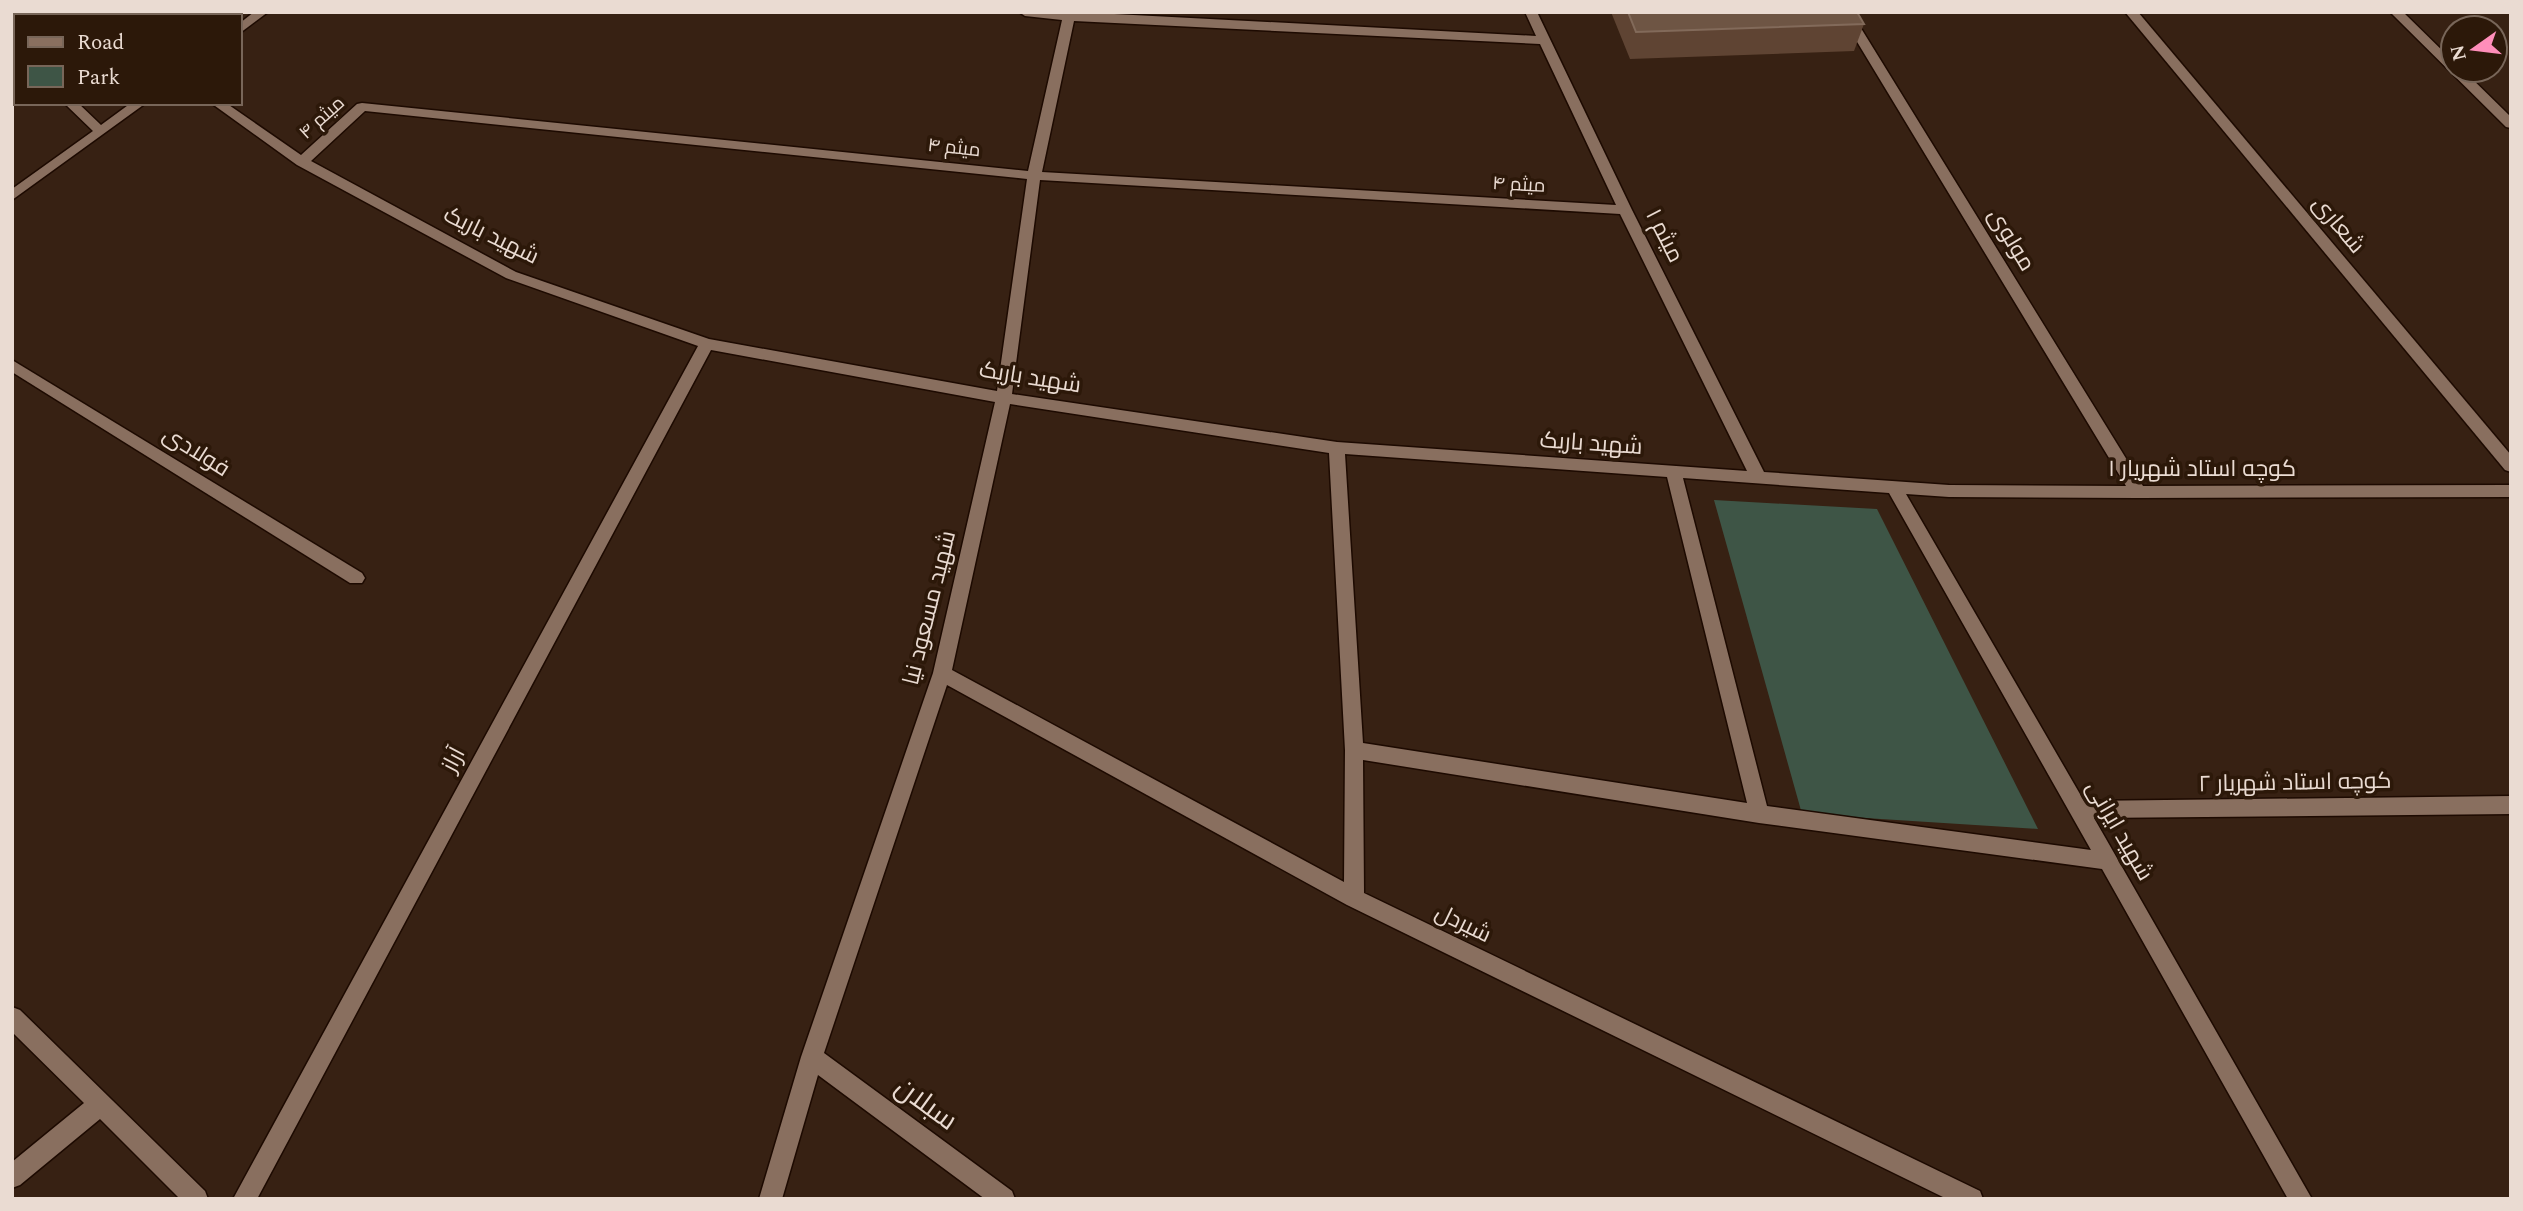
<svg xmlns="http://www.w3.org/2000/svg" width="2523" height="1211" viewBox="0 0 2523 1211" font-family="Spectral,Cairo,serif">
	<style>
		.green { fill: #3e5546 }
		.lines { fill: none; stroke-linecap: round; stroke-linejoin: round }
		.minor-casing { stroke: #1d0a01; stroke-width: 3 }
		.minor { fill: #896f5f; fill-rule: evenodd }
		.wall { fill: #5f4433 }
		.building { fill: #6e5544; stroke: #826a5a; stroke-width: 2 }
		.labels { text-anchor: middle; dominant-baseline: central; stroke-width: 7; stroke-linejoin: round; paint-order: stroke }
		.far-street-label { font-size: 19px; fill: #eadbd2; stroke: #2c1809 }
		.street-label { font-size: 23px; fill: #eadbd2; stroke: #2c1809 }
		.near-street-label { font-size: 28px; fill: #eadbd2; stroke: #2c1809 }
	</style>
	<rect width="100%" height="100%" fill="#372113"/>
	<path class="green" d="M1714 500 1877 509 2038 829 1802 814Z"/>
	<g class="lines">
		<defs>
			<g id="minor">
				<path d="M254 12H268L240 33V23Z"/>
				<path d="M1019 12H1076L1536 36 1525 12H1537L1632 210 1764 472 1949 485 2126 486 1839 12H1851L2143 486 2511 485V497L2138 498 1949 497 1906 494 2084 801 2511 796V814L2094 818 2312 1199H2288L2102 869 1759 823 1363 760 1364 893 1980 1191 1983 1199H1947L1347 905 947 685 824 1053 1012 1191 1015 1199H985L818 1075 782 1199H759L801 1057 933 673 995 402 711 350 257 1199H233L698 346 506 278 297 165 211 103H226L301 155 357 104 362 103 1028 171 1062 20 1025 16ZM1074 21 1540 44 1616 205 1042 172ZM365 111 1027 179 997 391 709 339 516 272 311 161ZM1040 180 1620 214 1747 471 1337 442 1012 394ZM1010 404 1329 453 1345 750 1344 882 952 670ZM1345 454 1667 477 1747 803 1363 743ZM1683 478 1889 493 2091 850 1767 806Z"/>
				<path d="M2125 12H2138L2511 455V472L2505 470Z"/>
				<path d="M2390 12H2403L2453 61V70H2463L2511 117V128L2506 127Z"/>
				<path d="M12 44 16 45V56L12 55Z"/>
				<path d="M64 103H78L101 125 131 103H146L12 200V189L93 131Z"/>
				<path d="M12 360 362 573 365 578 362 583H350L12 372Z"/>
				<path d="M12 1007 20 1010 205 1191 208 1199H180L100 1119 20 1185 12 1188V1162L84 1103 12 1032Z"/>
			</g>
		</defs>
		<use href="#minor" class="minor-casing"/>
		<use href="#minor" class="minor"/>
	</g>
	<path class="wall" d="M1611 12H1857L1864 24 1854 51 1630 59Z"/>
	<path class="building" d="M1628 12H1857L1864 24 1636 32Z"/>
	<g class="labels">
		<g class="far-street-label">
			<text transform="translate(322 118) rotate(-42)">میثم ۴</text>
			<text transform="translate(954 148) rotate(6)">میثم ۴</text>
			<text transform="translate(1519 185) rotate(3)">میثم ۴</text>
		</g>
		<g class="street-label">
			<text transform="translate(2338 225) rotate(50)">شعاری</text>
			<text transform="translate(491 236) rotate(26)">شهید باریک</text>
			<text transform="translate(1664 236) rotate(63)">میثم ۱</text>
			<text transform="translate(2011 240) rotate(59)">مولوی</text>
			<text transform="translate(1030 378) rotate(9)">شهید باریک</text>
			<text transform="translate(1591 444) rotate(4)">شهید باریک</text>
			<text transform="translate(196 452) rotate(32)">فولادی</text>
			<text x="2202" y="469">کوچه استاد شهریار ۱</text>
			<text transform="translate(930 608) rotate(-76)">شهید مسعود نیا</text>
			<text transform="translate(454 760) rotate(-62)">آراز</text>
			<text transform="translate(2295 783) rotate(-1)">کوچه استاد شهریار ۲</text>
			<text transform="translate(2119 831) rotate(60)">شهید ایرانی</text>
			<text transform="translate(1463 924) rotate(26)">شیردل</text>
		</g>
		<g class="near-street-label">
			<text transform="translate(926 1104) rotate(36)">سبلان</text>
		</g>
	</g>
	<rect width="2523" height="1211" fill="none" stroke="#eadbd2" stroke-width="28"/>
	<rect x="14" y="14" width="228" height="91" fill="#2c1809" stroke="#786659" stroke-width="2"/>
	<rect x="28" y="37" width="35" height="10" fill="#896f5f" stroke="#786659" stroke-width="2"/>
	<text x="77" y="49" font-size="21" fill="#eadbd2">Road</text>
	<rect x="28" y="66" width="35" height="21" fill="#3e5546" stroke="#786659" stroke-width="2"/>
	<text x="77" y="84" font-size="21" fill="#eadbd2">Park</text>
	<g transform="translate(2474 49) rotate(256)"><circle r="33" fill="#2c1809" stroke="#786659" stroke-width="2"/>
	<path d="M0-5L12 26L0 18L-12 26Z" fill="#ff8eba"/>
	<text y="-10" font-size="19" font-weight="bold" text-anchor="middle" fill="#eadbd2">N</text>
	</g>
</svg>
